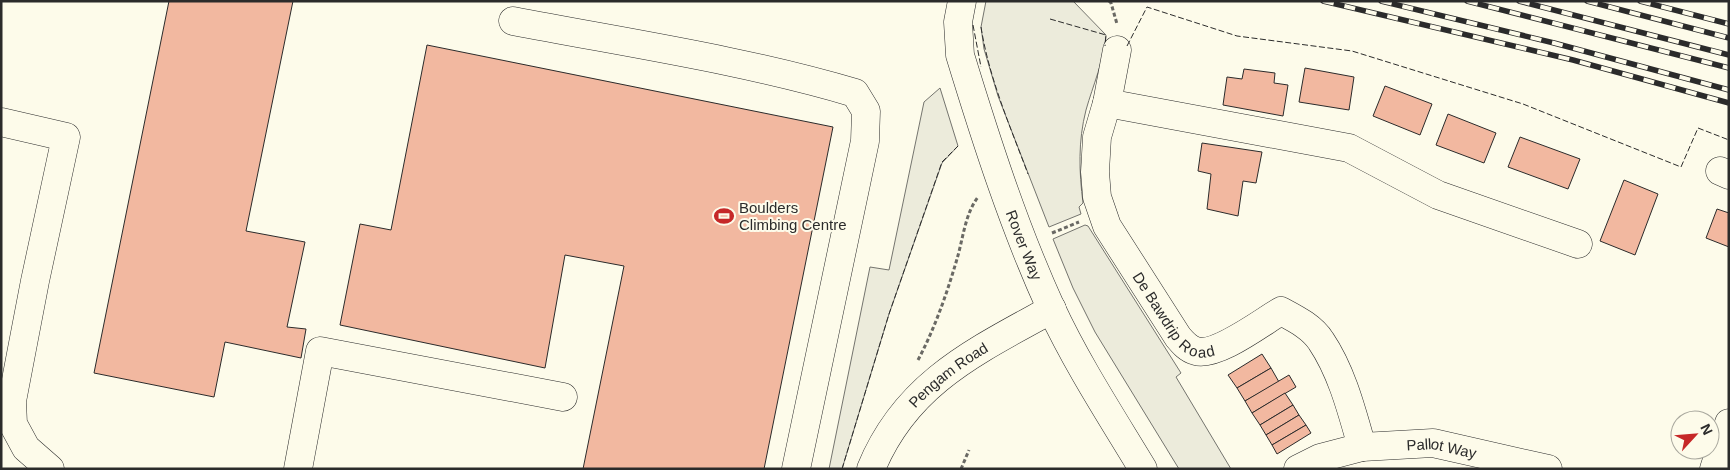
<svg xmlns="http://www.w3.org/2000/svg" width="1730" height="470" viewBox="0 0 1730 470" font-family="Helvetica,sans-serif">
	<style>
		.green { fill: #ecebdb; stroke: #74746e }
		.building { fill: #f2b8a0; stroke: #2b2b2b }
		.lines { fill: none; stroke-linecap: round; stroke-linejoin: round }
		.minor-casing { stroke: #2b2b2b; stroke-width: 29 }
		.path { stroke: #6a6964; stroke-width: 3; stroke-dasharray: 4 2.5; stroke-linecap: butt }
		.minor { stroke: #fdfbea; stroke-width: 28 }
		.rail-casing { stroke: #2b2b2b; stroke-width: 5.5 }
		.rail { stroke: #fdfbea; stroke-width: 4; stroke-dasharray: 11; stroke-linecap: butt }
		.fence { stroke: #2b2b2b; stroke-width: 1; stroke-dasharray: 6 2.5; stroke-linecap: butt }
		.labels { text-anchor: middle; dominant-baseline: central; stroke-width: 4; stroke-linejoin: round; paint-order: stroke }
		.poi-label { font-size: 15px; fill: #2b2b2b; stroke: #fdfbea; text-anchor: start }
		.street-label { font-size: 15px; fill: #2b2b2b; stroke: #fdfbea }
	</style>
	<rect width="100%" height="100%" fill="#fdfbea"/>
	<g class="green">
		<path d="M986 1H1073L1106 35C1104 61 1093 85 1086 110 1078 141 1079 172 1083 203L1079 207 1081 214 1049 227 998 96 984 49 981 27Z"/>
		<path d="M940 88 958 146 942 163 889 314 842 469H829L870 267 889 270 924 102Z"/>
		<path d="M1085 225 1088 226 1181 373 1176 377 1231 469H1179L1095 332 1073 288 1053 239Z"/>
	</g>
	<g class="building">
		<path d="M169 1H293L246 231 305 242 287 327 306 329 301 358 225 342 214 397 94 373Z"/>
		<path d="M427 45 833 127 764 469H583L624 266 565 255 545 368 340 325 360 224 391 230Z"/>
		<path d="M1305 68 1354 77 1349 110 1299 102Z"/>
		<path d="M1244 69 1275 73 1274 83 1288 85 1283 116 1223 105 1227 77 1242 79Z"/>
		<path d="M1385 86 1432 104 1420 135 1373 116Z"/>
		<path d="M1448 114 1496 133 1484 163 1436 145Z"/>
		<path d="M1520 137 1580 159 1568 189 1508 167Z"/>
		<path d="M1202 143 1262 152 1256 183 1243 181 1238 216 1207 209 1211 174 1198 171Z"/>
		<path d="M1624 180 1658 194 1635 255 1600 241Z"/>
		<path d="M1717 209 1729 213V247L1706 238Z"/>
		<path d="M1262 354 1271 368 1237 388 1228 375Z"/>
		<path d="M1271 368 1279 382 1245 401 1237 388Z"/>
		<path d="M1289 375 1296 387 1252 413 1245 401Z"/>
		<path d="M1285 393 1293 405 1260 425 1252 413Z"/>
		<path d="M1293 405 1299 415 1266 435 1260 425Z"/>
		<path d="M1299 415 1306 425 1272 445 1266 435Z"/>
		<path d="M1306 425 1311 433 1277 454 1272 445Z"/>
	</g>
	<g class="lines">
		<defs>
			<g id="minor">
				<path id="s1" d="M962 1 958 22 960 55C986 140 1014 227 1051 308 1077 364 1111 416 1143 469"/>
				<path d="M513 21C627 43 744 60 855 93L866 111 865 141 796 469"/>
				<path id="s2" d="M1117 50 1107 103 1097 137 1095 172 1097 197 1107 226 1178 337C1183 343 1188 349 1196 351 1217 357 1262 322 1281 311 1296 319 1312 327 1321 341 1342 372 1352 412 1362 447"/>
				<path d="M1107 103 1349 148 1438 195 1578 244"/>
				<path d="M1 122 66 137 35 281 12 401 13 424 26 448 50 469"/>
				<path d="M1720 171 1729 175"/>
				<path d="M298 469 320 351 563 397"/>
				<path id="s3" d="M871 469C906 383 976 351 1052 309"/>
				<path id="s4" d="M1298 469 1320 458 1362 447 1433 443 1548 469"/>
				<path d="M1714 469 1729 423"/>
			</g>
		</defs>
		<use href="#minor" class="minor-casing"/>
		<g class="path">
			<path d="M1109 1 1111 3 1117 24"/>
			<path d="M1052 233 1079 222"/>
			<path d="M918 360C935 328 947 293 957 259 963 239 965 214 978 197"/>
			<path d="M961 469 969 450"/>
		</g>
		<use href="#minor" class="minor"/>
		<defs>
			<g id="rail">
				<path d="M1323 1 1573 60 1729 103"/>
				<path d="M1381 1 1554 43 1729 90"/>
				<path d="M1467 1 1729 68"/>
				<path d="M1519 1 1729 55"/>
				<path d="M1587 1 1729 38"/>
				<path d="M1640 1 1729 24"/>
			</g>
		</defs>
		<use href="#rail" class="rail-casing"/>
		<use href="#rail" class="rail"/>
		<g class="fence">
			<path d="M1050 19 1106 35 1105 46"/>
			<path d="M973 25 981 67"/>
			<path d="M981 27C989 78 1010 126 1028 174"/>
			<path d="M1127 46 1147 7 1237 36 1352 51 1523 104 1681 167 1698 128 1729 140"/>
			<path d="M842 469 889 314 942 162 958 146"/>
		</g>
	</g>
	<defs>
		<symbol id="stadium-bare" viewBox="-9 -9 18 18"><path d="M0-5a6.5 5 0 1 0 0 10a6.5 5 0 1 0 0-10ZM-3.5-1.8h7v3.6h-7Z" fill="#c62828" stroke="#fdfbea" stroke-width="2.5" paint-order="stroke"/></symbol>
	</defs>
	<g fill-rule="evenodd">
		<use href="#stadium-bare" x="710" y="202" width="28" height="28"/>
	</g>
	<g class="labels">
		<g class="poi-label">
			<text x="739" y="207">Boulders<tspan x="739" dy="17">Climbing Centre</tspan></text>
		</g>
		<g class="street-label">
			<text stroke="none"><textPath href="#s1" startOffset="255">Rover Way</textPath></text>
			<text stroke="none"><textPath href="#s2" startOffset="295">De Bawdrip Road</textPath></text>
			<text stroke="none"><textPath href="#s3" startOffset="124">Pengam Road</textPath></text>
			<text stroke="none"><textPath href="#s4" startOffset="148">Pallot Way</textPath></text>
		</g>
	</g>
	<rect width="1730" height="470" fill="none" stroke="#2b2b2b" stroke-width="5"/>
	<g transform="translate(1695 435) rotate(64)"><circle r="24" fill="#fdfbea" stroke="#a9a89e"/>
	<path d="M0-4L9 19L0 12L-9 19Z" fill="#c62828"/>
	<text y="-8" font-size="14" font-weight="bold" text-anchor="middle" fill="#2b2b2b">N</text>
	</g>
</svg>
